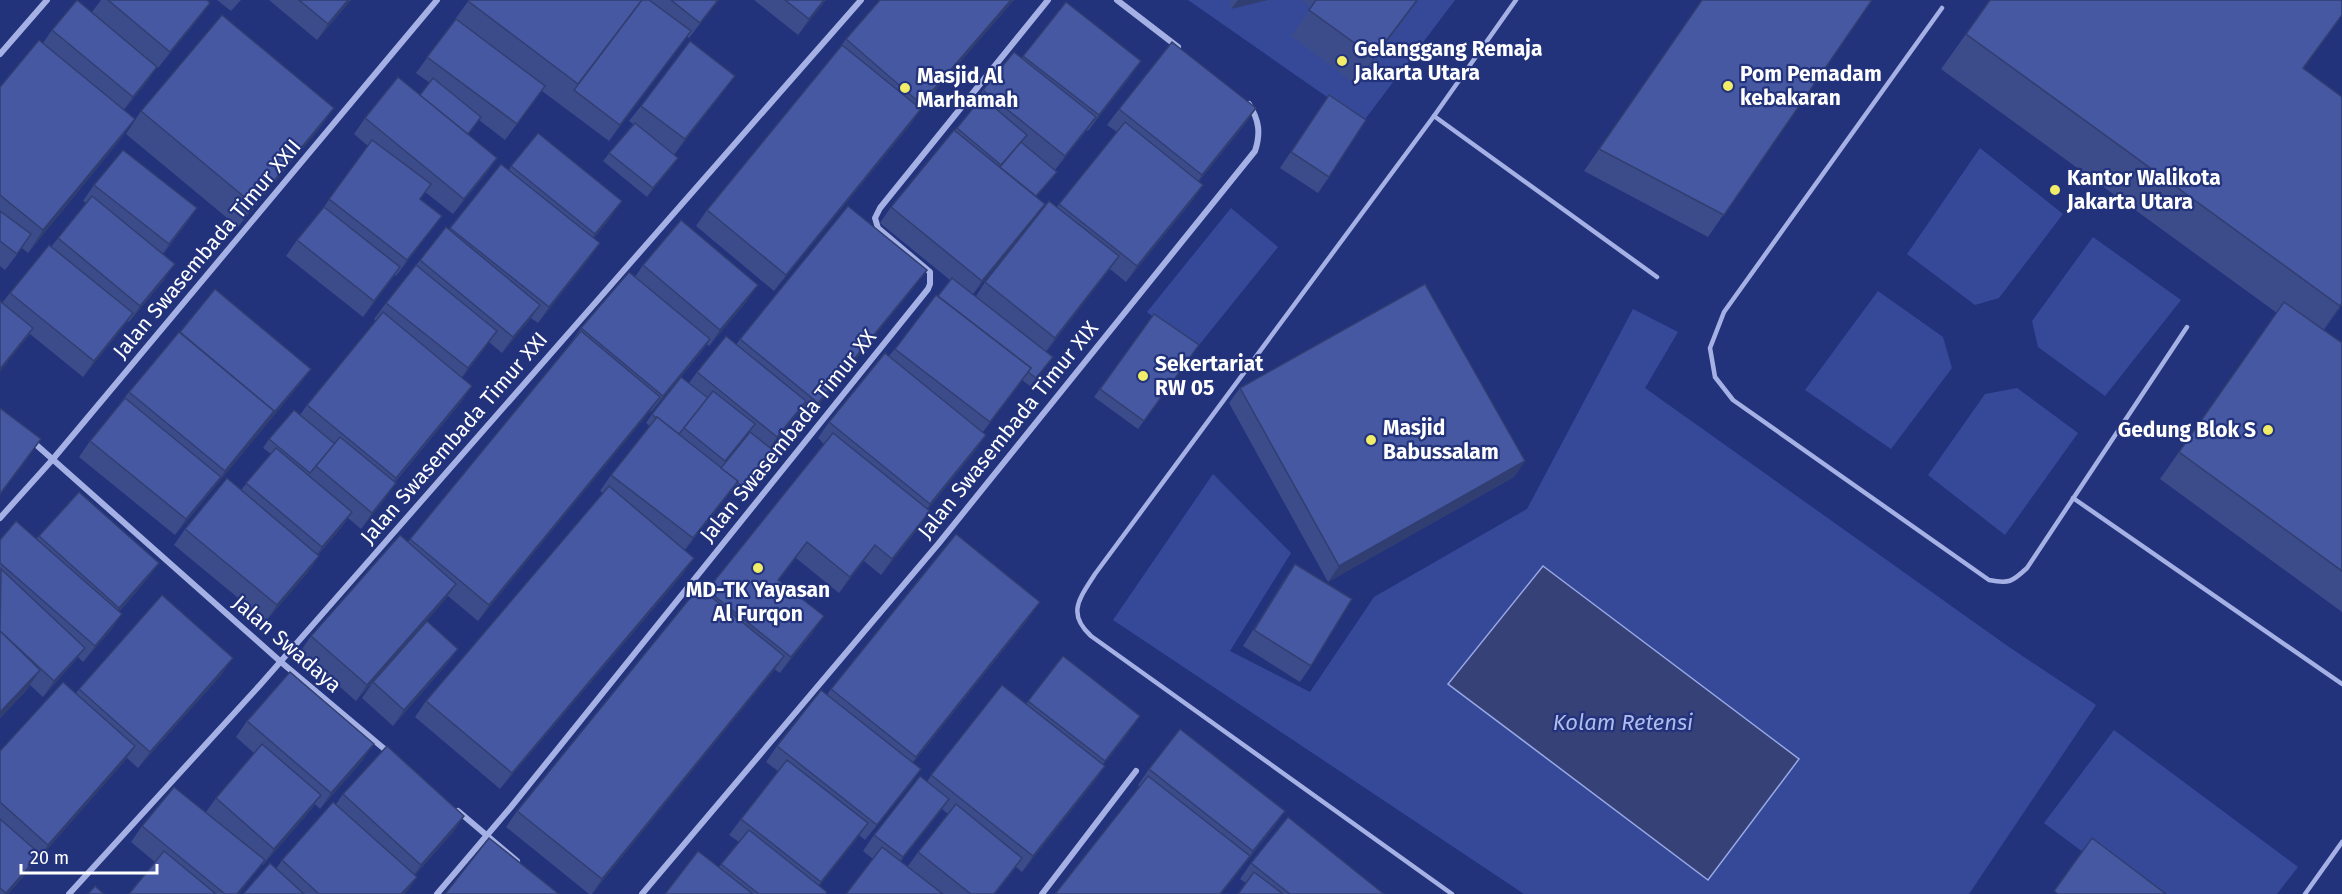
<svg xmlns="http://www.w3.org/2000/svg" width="2342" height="894" viewBox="0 0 2342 894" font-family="'Fira Sans',sans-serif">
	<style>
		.green { fill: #364999 }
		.water { fill: #364178; stroke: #99a8e6; stroke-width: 1.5 }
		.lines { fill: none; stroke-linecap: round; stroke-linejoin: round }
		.service { stroke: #a5b1e5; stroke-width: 4.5 }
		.minor { stroke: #a5b1e5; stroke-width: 6 }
		.wall { fill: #3c4c8b; fill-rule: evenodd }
		.shaded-wall { fill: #313e71 }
		.building { fill: #4658a2; stroke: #313e71; stroke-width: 1.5 }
		.poi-dot { fill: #f1ed68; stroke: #22327b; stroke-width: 2 }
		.labels { text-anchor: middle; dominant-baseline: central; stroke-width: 4.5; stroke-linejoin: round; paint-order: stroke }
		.poi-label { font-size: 21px; font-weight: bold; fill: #fff; stroke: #22327b; text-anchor: start }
		.street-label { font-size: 21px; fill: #fff; stroke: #22327b }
		.water-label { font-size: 22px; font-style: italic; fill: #b0bced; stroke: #22327b }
	</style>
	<rect width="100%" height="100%" fill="#22327b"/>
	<g class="green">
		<path d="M1188 0H1455L1363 122Z"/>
		<path d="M1980 148 2063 214 1999 298 1975 305 1907 254Z"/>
		<path d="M1231 208 1278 247 1195 350 1147 312Z"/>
		<path d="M2093 237 2181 300 2105 396 2038 347 2032 321Z"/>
		<path d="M1878 291 1943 337 1952 368 1891 449 1805 390Z"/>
		<path d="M1633 309 1678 332 1645 388 2009 647 2096 705 1969 894H1524L1113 620 1213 474 1291 553 1230 651 1310 692 1374 597 1527 509Z"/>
		<path d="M2017 388 2078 433 2005 535 1928 475 1985 394Z"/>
		<path d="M2114 730 2298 867 2277 894H2139L2044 823Z"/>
	</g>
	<path class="water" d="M1543 566 1799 759 1708 880 1448 684Z"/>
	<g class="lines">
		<g class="service">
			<path d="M1942 8 1724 312 1710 348 1715 377 1733 400 1989 580C2009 584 2012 582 2027 568L2187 327"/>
			<path d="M1434 116 1657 277"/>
			<path d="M2073 498 2342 684"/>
			<path d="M1452 894 1091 636C1066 613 1080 598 1095 574L1434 116 1516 0"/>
			<path d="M2305 894 2342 842"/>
		</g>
		<g class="minor">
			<path d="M1117 0 1178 47"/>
			<path d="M0 54 47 0"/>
			<path d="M32 441 281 662 388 752"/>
			<path d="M0 518 53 459 437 0"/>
			<path d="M458 811 517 861"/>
			<path d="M69 894 260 685 861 0"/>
			<path d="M437 894 511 807 928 289 930 284V272L878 228 875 218 880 208 1048 0"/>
			<path d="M642 894 939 543 1255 151C1261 133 1259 120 1249 104"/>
			<path d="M1042 894 1136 771"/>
		</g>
	</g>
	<g class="wall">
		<path d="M101 0H207L210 3 199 18 158 68 92 12Z"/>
		<path d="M217 0H241L231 11Z"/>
		<path d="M269 0H351L317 40Z"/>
		<path d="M469 0H719L689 38 687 37 609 141 542 91 505 140 479 120 468 135 497 158 486 174 453 214 425 192 420 199 442 216 430 232 396 276 395 275 363 317 286 256 297 240 318 215 368 146 354 134 365 118 420 95 430 83 416 73Z"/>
		<path d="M754 0H826L798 35Z"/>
		<path d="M880 0H1014L920 108 921 109 910 125 774 291 696 226 707 210 838 50 846 39Z"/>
		<path d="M1229 0H1268L1231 9Z"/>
		<path d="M1300 0H1418L1355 84 1291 36 1312 7Z"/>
		<path d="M1702 0H1872L1708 237 1584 171Z"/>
		<path d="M1066 2 1141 61 1130 77 1088 131 1087 130 1055 170 1057 172 1036 197 1045 204 1034 220 973 294 976 296 985 282 1057 207 1117 132 1107 125 1119 109 1256 108 1245 124 1199 181 1203 185 1192 201 1126 282 1110 269 1046 352 1047 365 1030 386 1022 380 983 432 986 435 975 451 928 509 919 527 881 575 864 561 839 593 796 558 779 580 813 632 780 673 774 669 592 894H589L506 827 517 811 706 592 824 444 818 438 829 422 889 356 950 280 880 223 891 207 974 107 972 106 983 90 1022 58Z"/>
		<path d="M52 30 157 67 146 83 124 110 135 119 119 141 28 253 22 248 5 270 0 266V87L43 43Z"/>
		<path d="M1966 34 2304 69 2342 305 2324 330 2342 342V612L2160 479 2277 313 1941 69Z"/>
		<path d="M723 92 674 155 678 158 647 197 603 161 633 124 629 121 641 106Z"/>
		<path d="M1329 95V177L1318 193 1280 168Z"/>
		<path d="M334 108 318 130 238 227 126 134 141 111Z"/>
		<path d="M501 164 509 170 511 166 611 217 594 238 600 243 589 259 538 323 531 318 502 353 489 342 462 378 472 386 461 402 395 482 385 499 361 529 348 518 341 528 318 555 319 556 308 572 266 621 174 545 185 529 241 490 271 454 263 448 269 439 300 415 307 405 376 321 374 319 386 303 420 260 449 230Z"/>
		<path d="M94 185 197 208 186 224 163 254 164 280 129 322 128 321 83 377 30 334 22 344 2 303 10 293 51 247 86 203 83 201Z"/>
		<path d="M643 265 747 301 709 346 707 344 699 355 651 412 650 411 478 621 448 596 356 701 300 652 311 636 408 542 570 344 581 328 635 277Z"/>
		<path d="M915 286 807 419 799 412 770 448 778 454 743 500 731 491 685 550 683 574 500 789 415 717 426 701 603 493 600 491 611 475 650 426 646 423 652 414 689 383 697 372 736 345 740 339Z"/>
		<path d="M1154 314 1199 345 1138 429 1094 397Z"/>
		<path d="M311 369 299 385 175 535 79 457 90 441 129 392Z"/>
		<path d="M1240 388 1525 461 1514 477 1328 582 1229 403Z"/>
		<path d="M39 536 159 563 147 579 119 612 122 614 111 630 83 662 78 657 73 663 43 697 30 685 25 692 0 718V540L36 539Z"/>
		<path d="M1295 564 1311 666 1300 682 1243 646 1284 580Z"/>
		<path d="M1029 618 913 763 921 769 910 785 865 840 859 835 819 886 825 894H665L719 867 739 842 729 835 741 819 778 771 766 762 777 746 827 695 831 689Z"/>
		<path d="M458 649 446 665 393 726 362 698 373 682Z"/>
		<path d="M1063 656 1129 732 1103 765 1105 766 1094 782 1022 872 1016 867 995 894H846L873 859 863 851 874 835 927 782 931 775 1026 704ZM942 809 948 814 918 852 908 866 901 861Z"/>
		<path d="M222 674 138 768 127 758 37 861 36 860 29 870 8 894H0V751L76 693 79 689Z"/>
		<path d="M247 721 363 760 320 809 315 804 310 811 263 865 262 864 239 894H129L155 862 131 842 142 826 206 812 216 798 254 753 236 737Z"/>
		<path d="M1149 769 1285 811 1274 827 1221 894 1138 785Z"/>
		<path d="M343 794 464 816 453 832 415 875 417 877 405 894H243L276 869 282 860 336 804Z"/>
		<path d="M1251 863 1384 894H1238L1246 883 1240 879Z"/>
	</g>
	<g class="shaded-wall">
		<path d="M348 0H351L317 40 328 24Z"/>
		<path d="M718 0H719L689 38 700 23Z"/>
		<path d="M824 0H826L798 35 809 19Z"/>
		<path d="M1011 0H1014L910 120 921 104Z"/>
		<path d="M1238 0H1268L1231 9Z"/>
		<path d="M1417 0H1418L1355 84 1374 57Z"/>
		<path d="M210 3 199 18 158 68 170 52Z"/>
		<path d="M2342 15V16L2278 104 2303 68Z"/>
		<path d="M691 31 680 47 609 141 620 125Z"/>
		<path d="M1141 61 1130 77 1088 131 1099 115Z"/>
		<path d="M157 67 146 83 121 113 133 97Z"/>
		<path d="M735 76 723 92 674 155 685 139Z"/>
		<path d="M545 86 534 102 505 140 517 124Z"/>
		<path d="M334 108 318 130 238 227 254 205Z"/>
		<path d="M1256 108 1245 124 1191 191 1202 175Z"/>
		<path d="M921 109 910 125 774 291 786 275Z"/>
		<path d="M1096 117 1084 133 1053 172 1065 156Z"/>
		<path d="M135 119 119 141 28 253 43 230Z"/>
		<path d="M497 158 486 174 453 214 464 199Z"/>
		<path d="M678 158 672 167 647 197 653 188Z"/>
		<path d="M1057 172 1051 180 1025 211 1031 202Z"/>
		<path d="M1203 185 1192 201 1126 282 1137 266Z"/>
		<path d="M622 201 611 217 584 250 595 234Z"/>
		<path d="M1045 204 1034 220 971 297 982 281Z"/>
		<path d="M197 208 186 224 157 260 169 244Z"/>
		<path d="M442 216 430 232 396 276 407 260Z"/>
		<path d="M600 243 589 259 538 323 549 307Z"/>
		<path d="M1119 256 1108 272 1044 354 1055 338Z"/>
		<path d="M175 264 164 280 129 322 140 306Z"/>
		<path d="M400 267 389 283 363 317 374 301Z"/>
		<path d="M927 270 915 286 807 419 818 403Z"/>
		<path d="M758 285 747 301 709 346 720 330Z"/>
		<path d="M2342 303V305L2315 341Z"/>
		<path d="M540 305 529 321 502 353 513 337Z"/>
		<path d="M133 313 122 329 83 377 94 361Z"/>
		<path d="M33 328 22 344 0 372V369Z"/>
		<path d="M497 331 486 347 457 384 468 368Z"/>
		<path d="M710 339 699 355 651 412 663 396Z"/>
		<path d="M1031 368 1020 384 979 438 990 422Z"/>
		<path d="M311 369 299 385 210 493 225 471Z"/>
		<path d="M472 386 461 402 384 494 396 478Z"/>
		<path d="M660 397 649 413 478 621 489 605Z"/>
		<path d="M806 401 795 417 766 453 777 437Z"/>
		<path d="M986 435 975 451 919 520 930 504Z"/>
		<path d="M41 439 26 461 0 495V494Z"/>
		<path d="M1525 461 1514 477 1328 582 1339 566Z"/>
		<path d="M221 477 210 493 175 535 186 519Z"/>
		<path d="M738 481 727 497 681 554 693 538Z"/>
		<path d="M396 483 385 499 361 529 372 513Z"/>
		<path d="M930 511 919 527 881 575 892 559Z"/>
		<path d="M352 512 341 528 311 563 322 547Z"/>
		<path d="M807 542 796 558 767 596 778 580Z"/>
		<path d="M875 545 864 561 839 593 850 577Z"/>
		<path d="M319 556 308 572 266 621 277 605Z"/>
		<path d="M694 558 683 574 500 789 512 773Z"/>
		<path d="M159 563 147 579 108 624 119 608Z"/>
		<path d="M456 584 445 600 356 701 367 685Z"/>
		<path d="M1040 602 1029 618 905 773 916 757Z"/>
		<path d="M122 614 111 630 83 662 95 646Z"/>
		<path d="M824 616 813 632 780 673 791 657Z"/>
		<path d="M85 648 73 663 43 697 54 681Z"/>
		<path d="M458 649 446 665 393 726 404 710Z"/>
		<path d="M784 656 773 672 592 894 602 879Z"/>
		<path d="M233 658 222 674 138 768 150 752Z"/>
		<path d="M40 670 25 692 0 718V712Z"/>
		<path d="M1140 716 1129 732 1094 777 1105 761Z"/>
		<path d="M374 744 363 760 320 809 331 793Z"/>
		<path d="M135 746 124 762 37 861 48 845Z"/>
		<path d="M1105 766 1094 782 1022 872 1033 856Z"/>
		<path d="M921 769 910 785 865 840 877 825Z"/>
		<path d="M321 795 310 811 263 865 274 849Z"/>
		<path d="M949 799 938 815 891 873 903 857Z"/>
		<path d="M1285 811 1274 827 1242 867 1253 851Z"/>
		<path d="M464 816 453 832 410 880 421 865Z"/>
		<path d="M868 823 857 839 813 894 821 882Z"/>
		<path d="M40 854 29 870 8 894H5Z"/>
		<path d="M1250 856 1239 872 1221 894H1220Z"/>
		<path d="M265 860 253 876 239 894H237Z"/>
		<path d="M417 877 405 894H401Z"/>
	</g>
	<g class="building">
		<path d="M77 0 157 67 133 97 52 30Z"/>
		<path d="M108 0H207L210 3 170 52Z"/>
		<path d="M299 0H348L328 24Z"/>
		<path d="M469 0H642L578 84 468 1Z"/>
		<path d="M642 0H649L691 31 620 125 574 90Z"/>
		<path d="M671 0H718L700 23Z"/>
		<path d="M785 0H824L809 19Z"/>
		<path d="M880 0H1011L921 104 846 39Z"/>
		<path d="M1316 0H1417L1374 57 1309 10Z"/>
		<path d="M1702 0H1872L1724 215 1599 149Z"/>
		<path d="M1990 0H2342V15L2303 68 2342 97V303L2340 306 1966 34Z"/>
		<path d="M1066 2 1141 61 1099 115 1023 56Z"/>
		<path d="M222 15 334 108 254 205 141 111Z"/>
		<path d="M456 19 545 86 517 124 427 57Z"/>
		<path d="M39 40 135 119 43 230 0 195V87Z"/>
		<path d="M690 41 735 76 685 139 641 106Z"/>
		<path d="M1172 42 1256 108 1202 175 1119 109Z"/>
		<path d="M842 45 921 109 786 275 707 210Z"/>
		<path d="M1014 52 1096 117 1065 156 983 90Z"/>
		<path d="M398 77 497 158 464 199 365 118Z"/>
		<path d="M433 78 481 117 468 134 420 95Z"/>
		<path d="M1329 95 1366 120 1329 177 1291 152Z"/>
		<path d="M982 97 1027 135 1001 165 957 128Z"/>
		<path d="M1125 122 1203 185 1137 266 1059 204Z"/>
		<path d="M635 123 678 158 653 188 609 153Z"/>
		<path d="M954 130 1045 204 982 281 891 207Z"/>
		<path d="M538 133 622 201 595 234 511 166Z"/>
		<path d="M372 140 431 184 420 199 442 216 407 260 329 199Z"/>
		<path d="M1021 142 1057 172 1036 196 1000 167Z"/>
		<path d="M123 150 197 208 169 244 94 185Z"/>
		<path d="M501 164 600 243 549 307 450 228Z"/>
		<path d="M92 196 175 264 140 306 58 238Z"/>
		<path d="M1049 201 1119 256 1055 338 985 282Z"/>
		<path d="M848 206 927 270 818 403 740 339Z"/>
		<path d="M324 207 400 267 374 301 297 240Z"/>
		<path d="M0 211 31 234 17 254 0 241Z"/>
		<path d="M681 220 758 285 720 330 643 265Z"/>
		<path d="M446 227 540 305 513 337 420 260Z"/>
		<path d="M49 245 133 313 94 361 10 293Z"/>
		<path d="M416 265 497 331 468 368 386 303Z"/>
		<path d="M629 272 710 339 663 396 581 328Z"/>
		<path d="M952 278 1053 357 1036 378 1028 372 1031 368 938 296Z"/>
		<path d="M1425 284 1525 461 1339 566 1240 388Z"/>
		<path d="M215 289 311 369 270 417 274 411 180 332Z"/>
		<path d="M936 295 1031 368 990 422 895 349Z"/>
		<path d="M0 301 33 328 0 369Z"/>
		<path d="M2284 302 2342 343V571L2179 452Z"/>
		<path d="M383 312 472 386 396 478 307 405Z"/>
		<path d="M1154 314 1199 345 1144 421 1100 389Z"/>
		<path d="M581 331 660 397 489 605 410 539Z"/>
		<path d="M179 332 274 411 225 471 129 392Z"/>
		<path d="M726 336 806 401 777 437 697 372Z"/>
		<path d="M885 353 986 435 930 504 829 422Z"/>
		<path d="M681 377 708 398 679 434 657 417 656 418 652 414Z"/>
		<path d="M713 391 755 424 725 461 684 428Z"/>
		<path d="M125 398 221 477 186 519 90 441Z"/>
		<path d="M0 408 41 439 0 494Z"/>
		<path d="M294 410 335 444 310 473 269 439Z"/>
		<path d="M657 417 738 481 693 538 611 475Z"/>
		<path d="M750 432 778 454 749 492 737 482 738 481 721 468Z"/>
		<path d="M833 433 930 511 892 559 875 545 850 577 807 542 778 580 824 616 791 657 707 590Z"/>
		<path d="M340 437 396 483 372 513 316 466Z"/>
		<path d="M276 448 352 512 322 547 246 483Z"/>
		<path d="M227 478 319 556 277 605 185 529Z"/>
		<path d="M609 486 694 558 512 773 426 701Z"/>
		<path d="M79 492 159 563 119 608 39 536Z"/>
		<path d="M16 521 122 614 95 646 0 563V540Z"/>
		<path d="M956 534 1040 602 916 757 831 689Z"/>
		<path d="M400 535 456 584 367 685 311 636Z"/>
		<path d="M1295 564 1352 599 1311 666 1254 630Z"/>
		<path d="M1 569 85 648 54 681 0 631Z"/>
		<path d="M699 587 784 656 602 879 517 811Z"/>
		<path d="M162 595 233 658 150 752 79 689Z"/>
		<path d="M427 621 458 649 404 710 373 682Z"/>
		<path d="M0 631 40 670 0 712Z"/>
		<path d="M1063 656 1140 716 1105 761 1028 701Z"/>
		<path d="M290 672 374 744 331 793 247 721Z"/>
		<path d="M63 682 135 746 48 845 0 802V751Z"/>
		<path d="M1002 685 1105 766 1033 856 931 775Z"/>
		<path d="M821 690 921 769 877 825 777 746Z"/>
		<path d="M1180 729 1285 811 1253 851 1149 769Z"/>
		<path d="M262 744 321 795 274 849 216 798Z"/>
		<path d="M387 746 464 816 421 865 343 794Z"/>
		<path d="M787 760 868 823 821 882 741 819Z"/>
		<path d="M920 776 949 799 903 857 874 835Z"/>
		<path d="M1148 776 1250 856 1220 894H1055Z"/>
		<path d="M174 787 265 860 237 894H225L142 826Z"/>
		<path d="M333 802 417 877 401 894H319L282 860Z"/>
		<path d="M956 804 1022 858 994 894H971L918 852Z"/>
		<path d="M1288 817 1384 894H1290L1251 863Z"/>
		<path d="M0 819 40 854 6 893 0 888Z"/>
		<path d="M749 830 827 892 825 894H759L721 864Z"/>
		<path d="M489 838 559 894H445Z"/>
		<path d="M2092 838 2166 894H2058L2054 891Z"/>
		<path d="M882 847 943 894H846Z"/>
		<path d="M164 851 216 894H129Z"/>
		<path d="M698 851 753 894H665Z"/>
		<path d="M270 863 304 894H243Z"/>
		<path d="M1254 872 1283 894H1238Z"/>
		<path d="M95 886 104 894H88Z"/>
	</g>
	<g class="poi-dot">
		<circle cx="1342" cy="61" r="6"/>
		<circle cx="1728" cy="86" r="6"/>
		<circle cx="905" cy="88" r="6"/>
		<circle cx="2055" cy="190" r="6"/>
		<circle cx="1143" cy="376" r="6"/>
		<circle cx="2268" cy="430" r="6"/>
		<circle cx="1371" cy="440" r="6"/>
		<circle cx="758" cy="568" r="6"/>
	</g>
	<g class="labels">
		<g class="poi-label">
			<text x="1354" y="49">Gelanggang Remaja<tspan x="1354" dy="24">Jakarta Utara</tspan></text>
			<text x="1740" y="74">Pom Pemadam<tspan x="1740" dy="24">kebakaran</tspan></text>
			<text x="917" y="76">Masjid Al<tspan x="917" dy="24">Marhamah</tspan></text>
			<text x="2067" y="178">Kantor Walikota<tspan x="2067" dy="24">Jakarta Utara</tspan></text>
			<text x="1155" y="364">Sekertariat<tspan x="1155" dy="24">RW 05</tspan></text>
			<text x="1383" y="428">Masjid<tspan x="1383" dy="24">Babussalam</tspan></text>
			<text x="2256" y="430" text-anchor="end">Gedung Blok S</text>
			<text x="758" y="590" text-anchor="middle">MD-TK Yayasan<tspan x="758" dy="24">Al Furqon</tspan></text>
		</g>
		<g class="street-label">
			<text transform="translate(207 249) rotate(-50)">Jalan Swasembada Timur XXII</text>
			<text transform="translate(1008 430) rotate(-51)">Jalan Swasembada Timur XIX</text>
			<text transform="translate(788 436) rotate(-51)">Jalan Swasembada Timur XX</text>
			<text transform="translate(454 438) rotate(-49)">Jalan Swasembada Timur XXI</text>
			<text transform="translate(287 644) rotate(41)">Jalan Swadaya</text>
		</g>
		<g class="water-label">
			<text x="1623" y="722">Kolam Retensi</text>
		</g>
	</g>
	<path d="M21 864v9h136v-9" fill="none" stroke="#ffffff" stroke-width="3"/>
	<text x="30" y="864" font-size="18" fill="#ffffff" stroke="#22327b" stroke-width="4.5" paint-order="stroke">20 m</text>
</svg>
